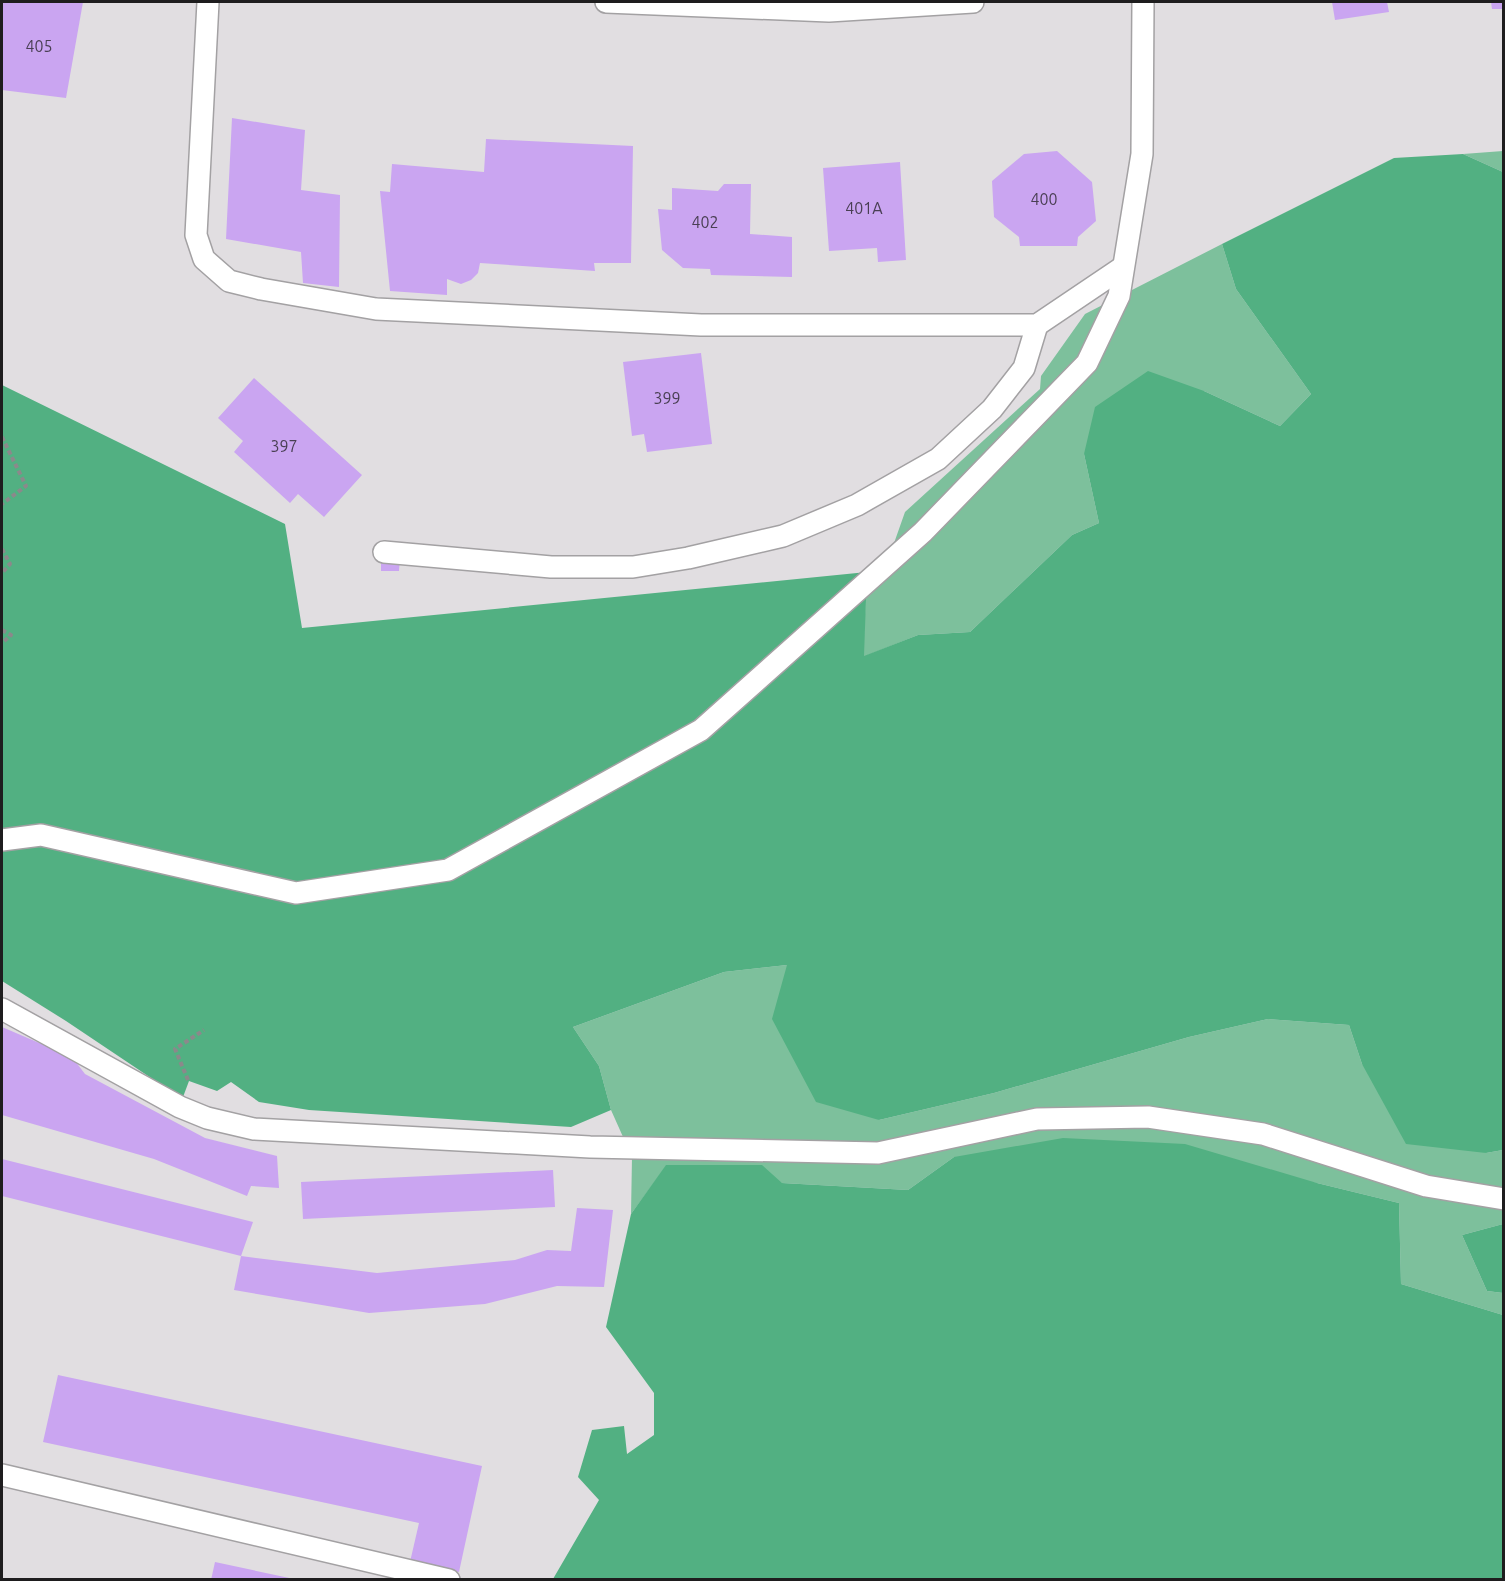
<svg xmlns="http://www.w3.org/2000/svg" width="1505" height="1581" viewBox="0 0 1505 1581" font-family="Ubuntu,sans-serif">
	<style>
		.green { fill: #7dc09c }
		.forest { fill: #52b082 }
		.building { fill: #caa5f1 }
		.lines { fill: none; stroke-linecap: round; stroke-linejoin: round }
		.service-casing { stroke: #a3a1a3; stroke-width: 24 }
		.path { stroke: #8b898b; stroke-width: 4; stroke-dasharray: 4.5 3; stroke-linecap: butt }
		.service { stroke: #fff; stroke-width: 21 }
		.labels { text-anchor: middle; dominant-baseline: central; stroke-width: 6; stroke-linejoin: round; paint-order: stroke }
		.number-label { font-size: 16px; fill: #493f53 }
	</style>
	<rect width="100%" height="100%" fill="#e1dee1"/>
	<g class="green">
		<path d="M1503 151V172L1463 154Z"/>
		<path d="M1222 244 1236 289 1311 394 1280 426 1204 391 1084 454 1099 523 1072 535 970 632 918 635 863 657 867 572 893 546 905 512 1040 389 1041 376 1085 314Z"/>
		<path d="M787 965 879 1120 994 1093 1189 1037 1268 1019 1349 1025 1362 1064 1486 1153 1503 1150V1224L1462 1235 1487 1291 1503 1293V1315L1401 1284 1399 1203 1317 1183 954 1157 908 1190 782 1183 667 1165 631 1214 632 1157 611 1110 599 1066 573 1027 724 972Z"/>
	</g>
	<g class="forest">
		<path d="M1463 154 1503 172V1150L1486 1153 1406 1144 1362 1064 1349 1025 1268 1019 1189 1037 994 1093 879 1120 816 1102 772 1019 787 965 724 972 573 1027 599 1066 611 1110 571 1127 309 1110 259 1102 231 1082 217 1091 189 1081 183 1097 157 1082 66 1021 2 981V385L285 524 302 628 867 572 864 656 918 635 970 632 1072 535 1099 523 1084 454 1095 407 1148 371 1204 391 1280 426 1311 394 1236 289 1222 244 1394 158Z"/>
		<path d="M1063 1138 1185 1144 1317 1183 1399 1203 1401 1284 1503 1315V1579H553L599 1500 578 1477 592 1430 624 1426 627 1454 654 1435V1393L606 1327 631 1214 666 1165H762L782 1183 908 1190 954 1157Z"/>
		<path d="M1503 1224V1293L1487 1291 1462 1235Z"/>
	</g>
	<g class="building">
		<path d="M2 2H83L66 98 2 90Z"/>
		<path d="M1332 2H1387L1389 12 1335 20Z"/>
		<path d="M1491 2H1504V9H1492Z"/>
		<path d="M232 118 305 130 301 190 340 195 339 287 303 283 301 252 226 239Z"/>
		<path d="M486 139 633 146 631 263H594L595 271 480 263 478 273 471 280 461 284 447 279V295L390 291 380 191 390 192 392 164 484 172Z"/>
		<path d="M1057 151 1092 182 1096 221 1078 237 1077 246H1020L1019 237 994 217 992 181 1024 154Z"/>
		<path d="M900 162 906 260 878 262 877 248 829 251 823 168Z"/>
		<path d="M724 184H751L750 234 792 237V277L711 275 710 269 683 268 662 250 658 209 672 210V188L718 191Z"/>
		<path d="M701 353 712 444 647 452 644 434 632 436 623 362Z"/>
		<path d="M254 378 362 475 324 517 298 494 290 503 234 452 243 441 218 418Z"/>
		<path d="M381 556 400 557 399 571H381Z"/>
		<path d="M2 1027 72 1057 85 1074 205 1138 277 1156 279 1188 251 1186 247 1196 154 1159 2 1115Z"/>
		<path d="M2 1159 253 1222 241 1256 377 1273 515 1260 547 1250 571 1251 577 1208 613 1210 604 1287 557 1286 485 1304 369 1313 234 1290 241 1256 2 1196Z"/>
		<path d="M553 1170 555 1207 303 1219 301 1182Z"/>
		<path d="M58 1375 482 1466 459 1572 410 1562 419 1523 43 1442Z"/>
		<path d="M215 1562 294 1579V1580H211Z"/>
	</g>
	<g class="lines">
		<defs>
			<g id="service">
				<path d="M208 2 196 235 204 259 229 281 261 289 376 309 701 325H1037L1123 267"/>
				<path d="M606 2 829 11 973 2"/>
				<path d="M384 552 551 567H633L688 558 783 536 857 505 938 459 992 409 1024 368 1037 325"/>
				<path d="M2 840 41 835 296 893 448 870 701 730 923 532 1087 363 1119 296 1142 154 1143 2"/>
				<path d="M2 1009 180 1107 207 1118 254 1129 590 1147 878 1153 1037 1119 1148 1117 1263 1134 1426 1186 1504 1199"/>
				<path d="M2 1475 449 1580"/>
			</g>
		</defs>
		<use href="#service" class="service-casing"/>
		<g class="path">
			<path d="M2 437 26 486 2 504"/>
			<path d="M2 549 10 564 2 573"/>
			<path d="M2 630 11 635 2 643"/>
			<path d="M188 1080 175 1049 204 1030"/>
		</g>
		<use href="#service" class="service"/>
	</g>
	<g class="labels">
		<g class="number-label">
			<text x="39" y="46">405</text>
			<text x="1044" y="199">400</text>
			<text x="864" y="208">401А</text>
			<text x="705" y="222">402</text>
			<text x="667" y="398">399</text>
			<text x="284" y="446">397</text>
		</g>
	</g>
	<rect width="1505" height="1581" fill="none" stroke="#1e1d1e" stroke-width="6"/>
</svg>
